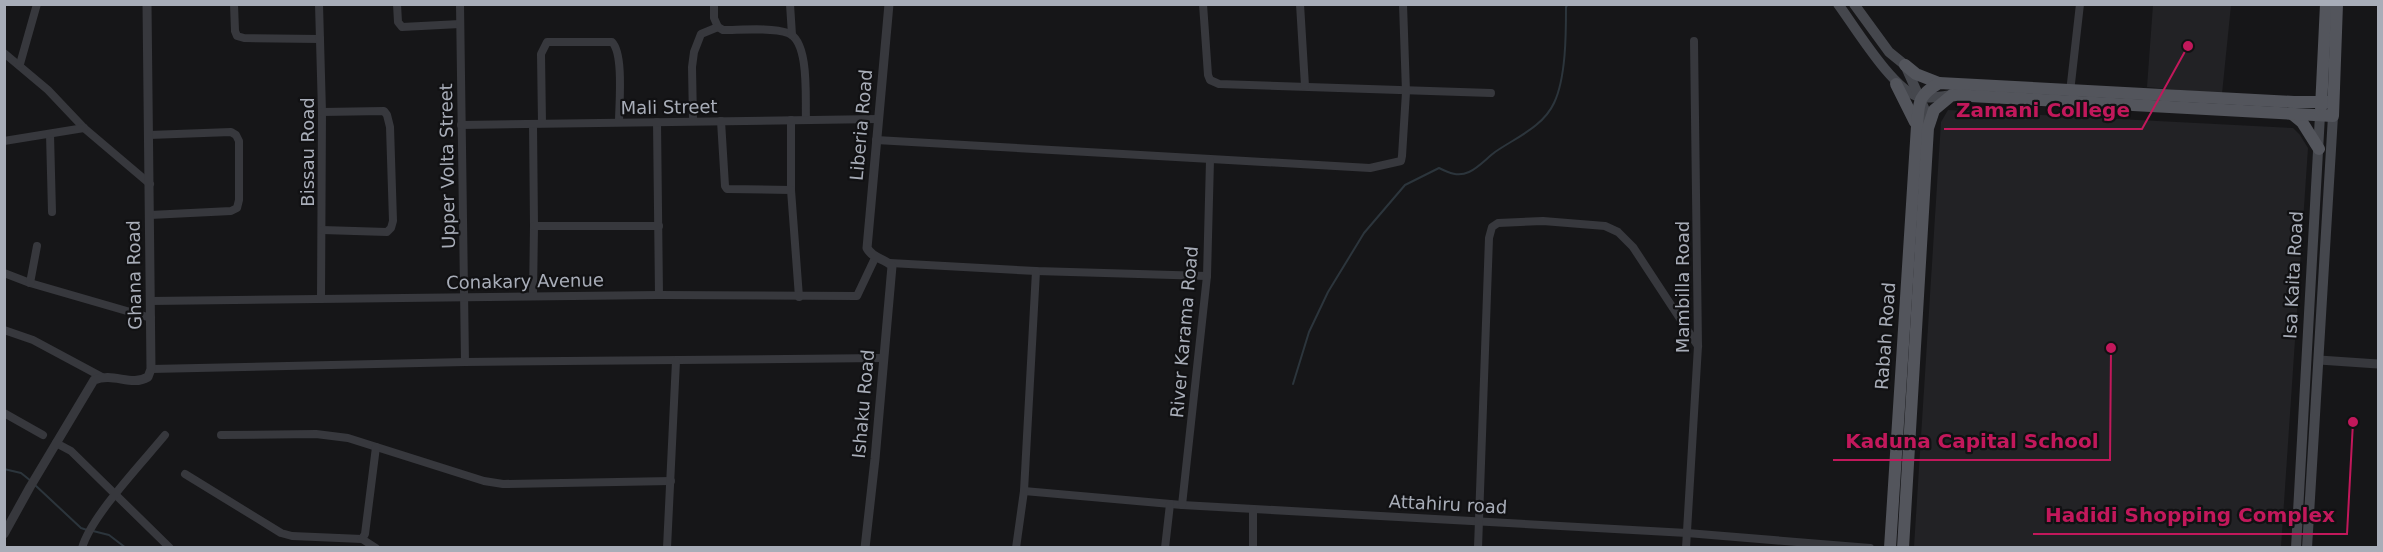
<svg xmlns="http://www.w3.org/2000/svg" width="2383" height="552" viewBox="0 0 2383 552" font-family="'DejaVu Sans',sans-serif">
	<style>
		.built { fill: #222225 }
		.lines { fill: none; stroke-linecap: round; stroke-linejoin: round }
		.stream { stroke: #2c353c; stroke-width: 2 }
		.minor { stroke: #37383d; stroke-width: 8 }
		.tertiary { stroke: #37383d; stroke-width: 9 }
		.secondary { stroke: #45474d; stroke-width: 10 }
		.primary { stroke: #53555c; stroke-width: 12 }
		.labels { text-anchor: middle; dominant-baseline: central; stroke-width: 4.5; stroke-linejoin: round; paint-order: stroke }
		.street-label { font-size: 18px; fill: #a8adb8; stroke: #111113 }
		.leader { fill: none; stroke: #c2185b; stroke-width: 2 }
		.callout-dot { fill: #c2185b; stroke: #111113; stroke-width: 2 }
		.callout-label { font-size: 20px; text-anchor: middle; font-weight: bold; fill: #c2185b; stroke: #111113; stroke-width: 4.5; stroke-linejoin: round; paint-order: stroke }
	</style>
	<rect width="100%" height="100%" fill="#161618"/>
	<g class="built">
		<path d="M2153 5H2231L2222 94 2147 87Z"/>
		<path d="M1948 110 2293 128 2300 135 2308 148 2281 547H1914L1941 122Z"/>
	</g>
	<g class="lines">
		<g class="stream">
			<path d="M1293 384 1309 332 1328 292 1364 233 1405 185 1439 168C1449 173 1458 177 1469 172 1478 168 1487 158 1495 152 1515 138 1543 127 1554 103 1566 78 1566 34 1566 7L1568 4"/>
			<path d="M4 469 21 473 31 481"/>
			<path d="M35 485 81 528 87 530"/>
			<path d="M93 531 109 535 126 548"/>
		</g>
		<g class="minor">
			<path d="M234 4 235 31 237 36 244 38 320 39"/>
			<path d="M319 4 322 112 321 299"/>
			<path d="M397 4 398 22 402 27 460 24"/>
			<path d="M460 4 465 362"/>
			<path d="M714 4V18L718 27 723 30C740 30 772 27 788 33 810 41 805 100 806 120"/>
			<path d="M790 4 792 35"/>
			<path d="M1203 4 1208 75 1210 80 1219 84 1491 93"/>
			<path d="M1300 4 1305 86"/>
			<path d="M4 53 48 90 84 128 150 184"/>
			<path d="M20 64 37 4"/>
			<path d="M2070 92 2080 4"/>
			<path d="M693 120 692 67 694 52 701 34 718 27"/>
			<path d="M791 120V190L799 297"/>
			<path d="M721 121 725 186 727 189 791 190"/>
			<path d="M657 122 659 295"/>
			<path d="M542 123 541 54 547 42H612C624 54 619 105 619 122"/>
			<path d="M533 124 534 226 533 296"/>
			<path d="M461 125 878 119"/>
			<path d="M50 134 52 212"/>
			<path d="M149 135 231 132 236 135 239 141V200L237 208 231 211 150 215"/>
			<path d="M876 140C1041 148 1205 160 1370 168L1401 161 1402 156 1406 92 1403 4"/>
			<path d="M4 141 84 128"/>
			<path d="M534 226H659"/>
			<path d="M322 230 387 232 391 228 393 221 390 127 387 115 384 111 322 112"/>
			<path d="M890 263 1036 271 1207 276"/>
			<path d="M4 273 30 283 151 318"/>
			<path d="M30 283 37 246"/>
			<path d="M150 301 659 295 857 296 875 258"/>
			<path d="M4 330 33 340 102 377"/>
			<path d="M151 369 465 362 883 358"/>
			<path d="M4 413 43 435"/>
			<path d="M221 435 316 434 348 438 484 481 503 484 671 481"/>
			<path d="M56 443 71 451 170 548"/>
			<path d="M185 474 281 533 292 536 362 539 365 534 376 447"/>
			<path d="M1024 491 1182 505 1687 533 1870 548"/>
			<path d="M1182 505 1207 276 1210 160"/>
			<path d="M362 539 376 548"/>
			<path d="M82 548C91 516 143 462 165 435"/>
			<path d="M667 548 676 361"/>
			<path d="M1016 548 1024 491 1036 271"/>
			<path d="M1165 548 1170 504"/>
			<path d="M1253 548V509"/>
			<path d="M1478 548 1489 238 1492 227 1498 223 1543 221 1605 226 1618 232 1633 247 1698 346"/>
			<path d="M1686 548 1698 346 1694 41"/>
		</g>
		<g class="tertiary">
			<path d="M2319 360 2378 364"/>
			<path d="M4 534 30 487 94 380C114 372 131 387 148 377L151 369 147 4"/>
			<path d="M865 548 875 459 892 266C884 258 873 259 867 248L889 4"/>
		</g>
		<g class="secondary">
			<path d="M1838 4C1855 27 1894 92 1920 97 1930 99 1942 96 1952 95"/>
			<path d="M1854 4 1889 52 1905 65 1925 110 1928 128"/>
			<path d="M2296 548 2320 115"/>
			<path d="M2307 548 2333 116"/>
		</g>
		<g class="primary">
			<path d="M1905 65 1916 74 1939 83"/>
			<path d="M1896 84 1915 122"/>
			<path d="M2321 108 2326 4"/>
			<path d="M2291 113 2302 122 2319 149"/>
			<path d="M1890 548 1917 126C1919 103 1917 96 1939 83L2294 102H2333"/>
			<path d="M1903 548 1928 128 1934 110 1952 95 2333 116 2337 4"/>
		</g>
	</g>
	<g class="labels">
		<g class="street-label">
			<text transform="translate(669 107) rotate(-1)">Mali Street</text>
			<text transform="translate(861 125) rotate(-85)">Liberia Road</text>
			<text transform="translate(307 152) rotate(-90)">Bissau Road</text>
			<text transform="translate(447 166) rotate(-91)">Upper Volta Street</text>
			<text transform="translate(134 275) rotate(-91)">Ghana Road</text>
			<text transform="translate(2293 275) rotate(-87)">Isa Kaita Road</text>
			<text transform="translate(525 281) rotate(-1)">Conakary Avenue</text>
			<text transform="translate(1682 287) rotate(-90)">Mambilla Road</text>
			<text transform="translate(1184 332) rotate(-85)">River Karama Road</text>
			<text transform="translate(1885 336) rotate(-86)">Rabah Road</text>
			<text transform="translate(863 404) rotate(-85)">Ishaku Road</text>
			<text transform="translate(1448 504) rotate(3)">Attahiru road</text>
		</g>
	</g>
	<path class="leader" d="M2188 46L2142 129H1944M2111 348L2110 460H1833M2353 422L2347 534H2033"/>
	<g class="callout-dot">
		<circle cx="2188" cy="46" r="6"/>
		<circle cx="2111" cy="348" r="6"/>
		<circle cx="2353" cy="422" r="6"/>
	</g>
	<g class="callout-label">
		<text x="2043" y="117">Zamani College</text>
		<text x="1972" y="448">Kaduna Capital School</text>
		<text x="2190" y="522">Hadidi Shopping Complex</text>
	</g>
	<rect width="2383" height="552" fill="none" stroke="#a8adb8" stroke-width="12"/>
</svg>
